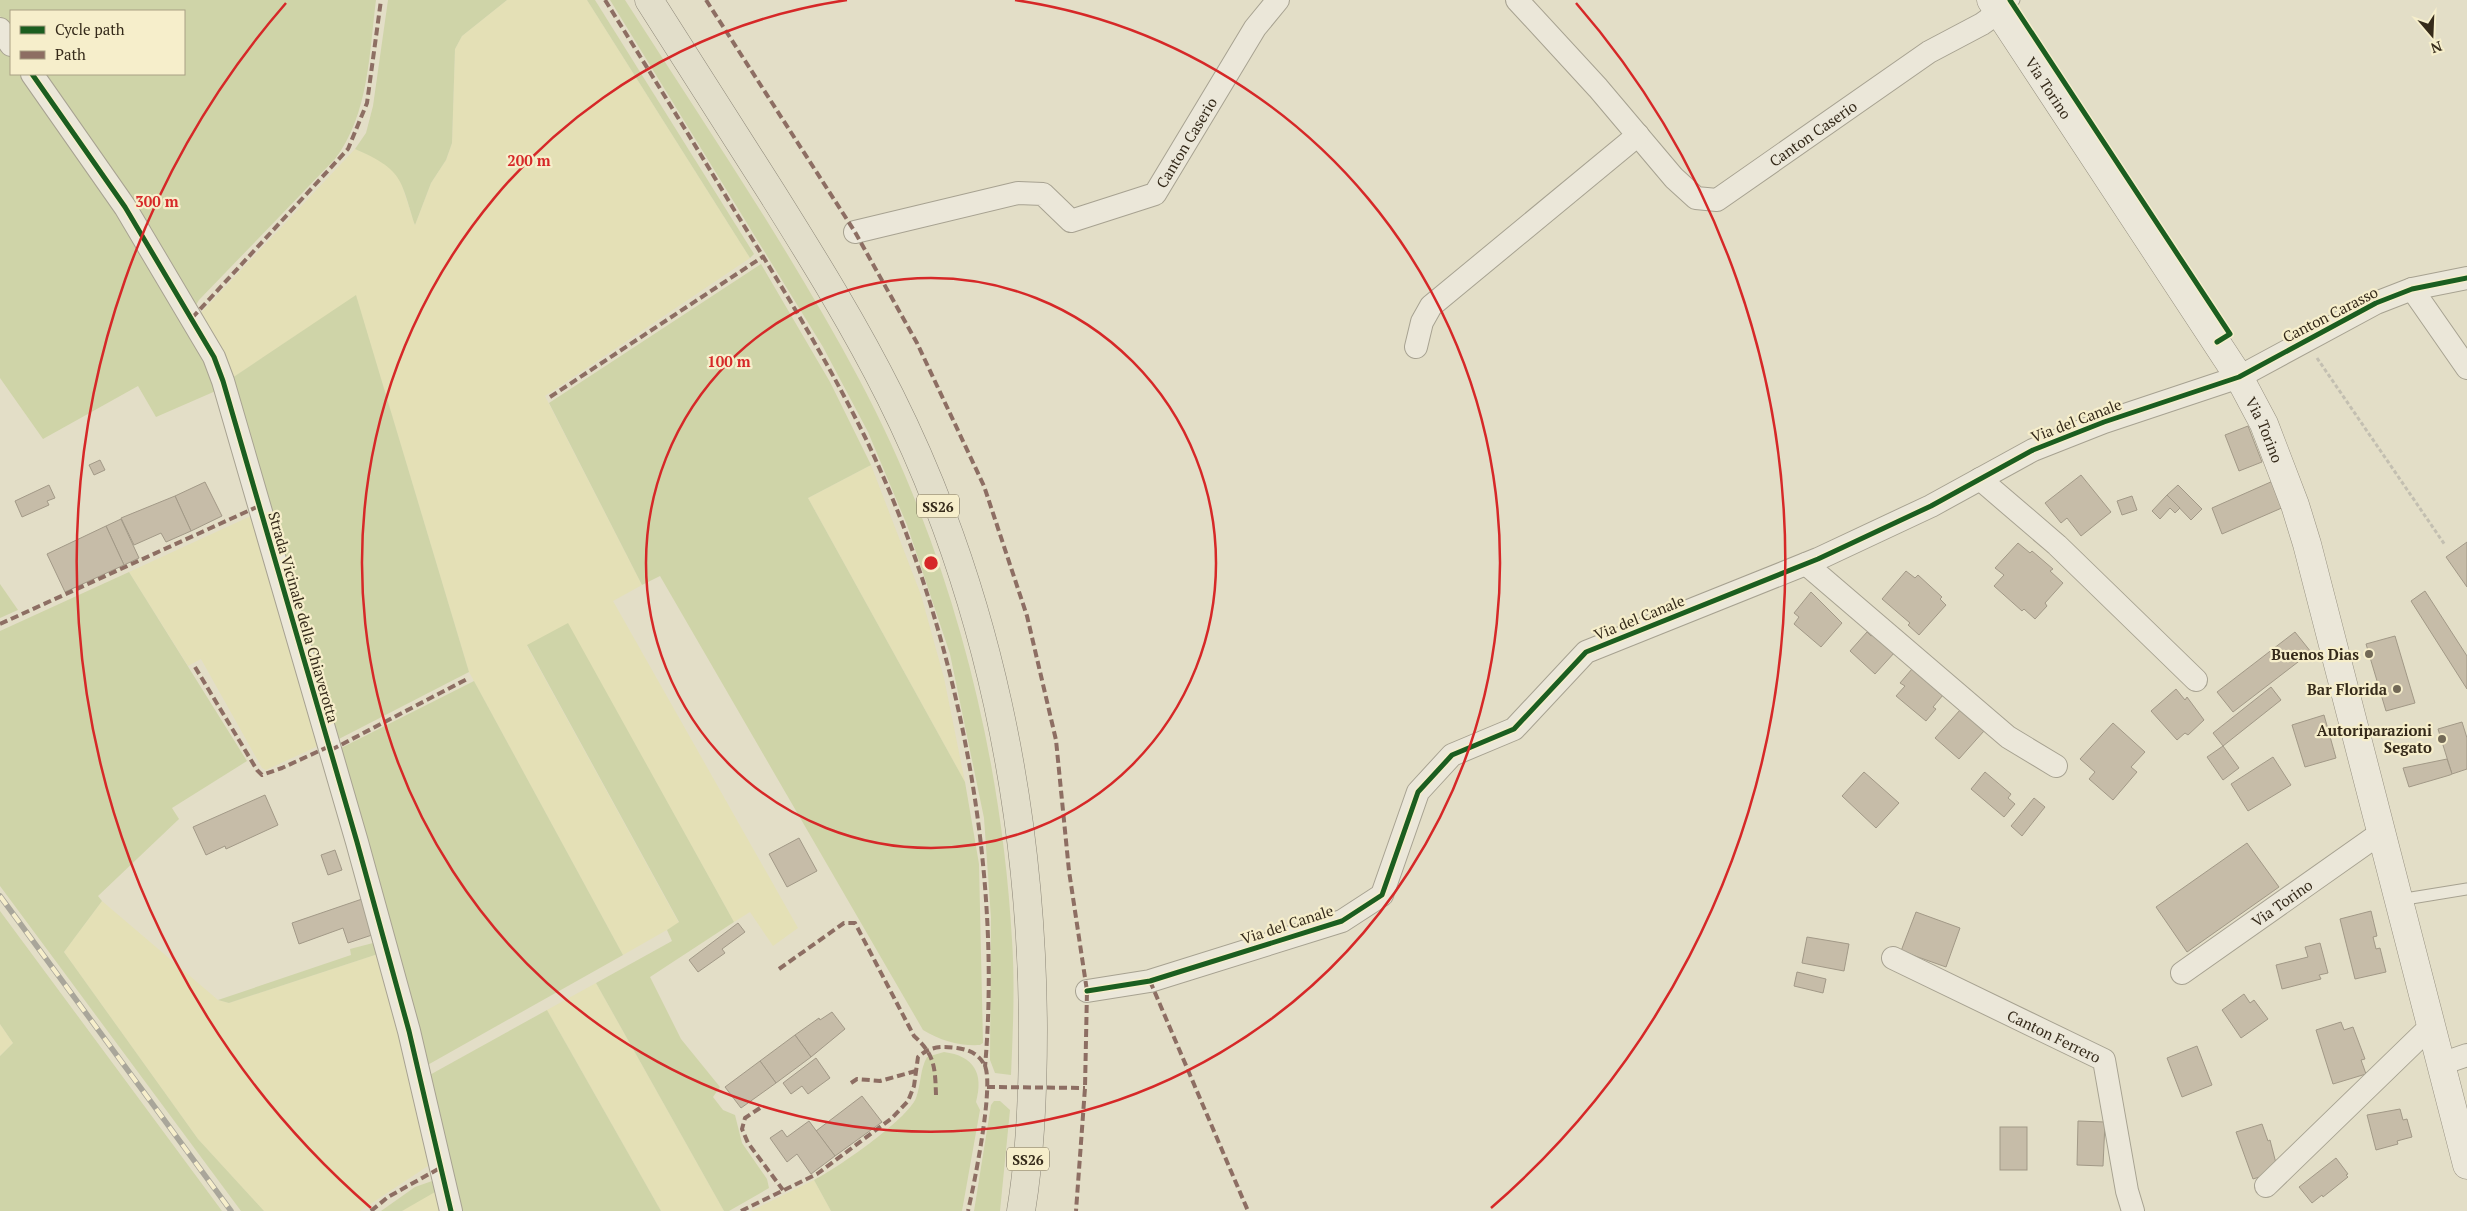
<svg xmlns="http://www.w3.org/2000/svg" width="2467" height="1211" viewBox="0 0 2467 1211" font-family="'PT Serif',serif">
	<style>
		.farmland { fill: #e4e0b6 }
		.green { fill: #cfd4a8 }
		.building { fill: #c6bca8; stroke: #a29987 }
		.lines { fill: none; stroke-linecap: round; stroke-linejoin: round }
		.lane-casing { stroke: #a7a291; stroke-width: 13 }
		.street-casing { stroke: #a7a291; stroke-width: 24 }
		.secondary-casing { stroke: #979181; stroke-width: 29 }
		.primary-casing { stroke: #8d8778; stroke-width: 29 }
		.path { stroke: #c3bfb1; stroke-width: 3; stroke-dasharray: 4 2.5; stroke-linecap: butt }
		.lane { stroke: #ebe7d9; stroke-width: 11 }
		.street { stroke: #ebe7d9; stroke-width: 22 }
		.secondary { stroke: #ebe7d9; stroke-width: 28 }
		.primary { stroke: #e2deca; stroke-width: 28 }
		.rail-casing { stroke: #a9a69a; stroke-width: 5.5 }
		.rail { stroke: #f6eecb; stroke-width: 4; stroke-dasharray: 11; stroke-linecap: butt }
		.quiet { stroke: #8d6e63; stroke-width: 4; stroke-dasharray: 8 4; stroke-linecap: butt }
		.cycleway-casing { stroke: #f6eecb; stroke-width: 8 }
		.cycleway { stroke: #1b5e20; stroke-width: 5 }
		.ring { fill: none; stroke: #d62828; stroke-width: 2.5 }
		.poi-dot { fill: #726957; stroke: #f6eecb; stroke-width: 2 }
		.labels { text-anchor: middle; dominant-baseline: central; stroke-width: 4.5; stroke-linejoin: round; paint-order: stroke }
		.shield { fill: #f6eecb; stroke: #6f654f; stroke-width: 1 }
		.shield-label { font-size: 14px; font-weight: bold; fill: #352a1a }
		.street-label { font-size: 15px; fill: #352a1a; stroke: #f6eecb }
		.poi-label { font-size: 15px; font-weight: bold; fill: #352a1a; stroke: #f6eecb; text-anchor: end }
		.centre { fill: #d62828; stroke: #f6eecb; stroke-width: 2.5 }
		.ring-label { font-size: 15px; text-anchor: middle; font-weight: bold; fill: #d62828; stroke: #f6eecb; stroke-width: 4.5; stroke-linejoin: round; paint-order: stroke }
	</style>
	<rect width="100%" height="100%" fill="#e3dec7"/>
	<g class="farmland">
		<path d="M507 0H587L750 258 545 396 642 585 613 601 798 928 773 946 750 912 734 922 568 624 527 646 679 923 623 955 469 672 356 296 229 380 197 317 355 149 379 159 394 170 402 185 415 225 431 183 446 160 452 143 455 49 462 36Z"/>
		<path d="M871 465 921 595 944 678 965 782 808 498Z"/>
		<path d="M253 515 320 742 316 747 266 770 262 768 201 659 188 666 129 572Z"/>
		<path d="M102 901 218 1000 229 1003 381 953 431 1161 428 1166 360 1211H264L198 1139 64 952Z"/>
		<path d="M596 983 724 1211H661L547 1010Z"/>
		<path d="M0 1024 13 1043 0 1056Z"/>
		<path d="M814 1180 831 1211H751Z"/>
		<path d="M442 1188 447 1211H402L408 1206Z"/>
	</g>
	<g class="green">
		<path d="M0 0H376C369 54 369 114 335 159L199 300 193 310 40 74H184V11H11V32L0 16Z"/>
		<path d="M388 0H507L462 36 455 49 452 143 446 160 431 183 415 225C400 178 403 170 355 149L366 133 373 106Z"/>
		<path d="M587 0H595L754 254 750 258Z"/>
		<path d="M610 0H625C705 125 789 248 859 379 950 550 1001 747 1012 940 1015 985 1013 1030 1011 1075L995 1073 990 1060 991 918 984 818 950 654 907 525 868 432 823 347Z"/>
		<path d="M0 40 11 57V74H23L99 182 198 342 218 390 156 417 138 386 43 439 0 378Z"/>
		<path d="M761 264 830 382 871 465 808 498 965 782 979 864 983 1043 980 1045C959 1046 941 1041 923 1030L660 576 642 585 549 403Z"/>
		<path d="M356 295 469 672 335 741 229 380Z"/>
		<path d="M129 572 247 761 172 808 179 819 98 896 102 901 64 952 198 1139 264 1211H241L0 886V631Z"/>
		<path d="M0 584 18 610 0 618Z"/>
		<path d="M568 623 734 922 650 977 681 1039 720 1087 713 1097 723 1110 735 1115 742 1143 767 1179 769 1188 729 1211H724L596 983 672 941 667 930 679 922 527 645Z"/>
		<path d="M474 681 623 955 424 1067 337 750Z"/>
		<path d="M0 911 222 1211H0V1056L13 1043 0 1024Z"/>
		<path d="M373 943 381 953 229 1003 218 1000 351 955 350 949Z"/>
		<path d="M547 1010 661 1211H458L426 1077Z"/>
		<path d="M944 1052C974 1056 984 1073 976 1102L980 1110 962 1211H831L814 1180C836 1169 907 1120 916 1098 921 1085 920 1069 927 1057Z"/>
		<path d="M994 1101H1000L1010 1110 1000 1211H974L991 1105Z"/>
		<path d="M435 1180 442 1188 402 1211H381L415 1187Z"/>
	</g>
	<g class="building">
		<path d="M2248 426 2262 462 2239 471 2225 435Z"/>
		<path d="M100 460 105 470 94 475 89 465Z"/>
		<path d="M2081 475 2111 512 2081 536 2067 518 2061 523 2045 503Z"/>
		<path d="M2273 481 2284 507 2222 534 2212 508Z"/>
		<path d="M205 482 222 516 191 531 175 496Z"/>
		<path d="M49 485 55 498 47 501 49 505 22 517 15 501Z"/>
		<path d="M2178 485 2202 509 2191 520 2167 495Z"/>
		<path d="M2167 495 2180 508 2175 513 2170 508 2160 519 2152 511Z"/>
		<path d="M175 496 191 531 166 542 161 533 134 545 121 518Z"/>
		<path d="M2132 496 2137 510 2122 515 2117 501Z"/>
		<path d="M121 519 139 558 124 565 106 526Z"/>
		<path d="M106 526 124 565 65 592 47 554Z"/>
		<path d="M2467 542V587L2446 557Z"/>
		<path d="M2018 543 2030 553 2032 551 2053 569 2050 571 2063 583 2045 603 2047 606 2035 619 2024 609 2022 611 1994 586 2004 575 1995 568Z"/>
		<path d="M1906 571 1915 578 1918 575 1942 597 1940 599 1946 605 1919 635 1908 625 1910 623 1882 599Z"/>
		<path d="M2425 591 2467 656V689L2411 601Z"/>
		<path d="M1811 592 1842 623 1821 647 1794 624 1799 617 1794 613Z"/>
		<path d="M1867 632 1871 636 1874 634 1895 652 1875 674 1850 651Z"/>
		<path d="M2295 632 2311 652 2233 712 2217 692Z"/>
		<path d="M2395 636 2415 703 2386 711 2366 644Z"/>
		<path d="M1912 669 1943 695 1933 707 1936 709 1926 721 1896 696 1905 686 1900 683Z"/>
		<path d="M2271 687 2281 700 2223 746 2213 733Z"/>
		<path d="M2176 689 2185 700 2187 697 2204 720 2188 735 2185 733 2177 740 2151 711Z"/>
		<path d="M1960 710 1984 731 1959 759 1935 738Z"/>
		<path d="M2324 715 2336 758 2305 767 2292 725Z"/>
		<path d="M2462 722 2467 738V769L2452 774 2438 729Z"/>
		<path d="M2113 723 2145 752 2131 767 2137 772 2113 800 2089 779 2095 772 2080 759Z"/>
		<path d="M2223 746 2239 768 2223 780 2207 757Z"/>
		<path d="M2273 757 2291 785 2248 811 2231 784Z"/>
		<path d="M2447 759 2452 774 2450 775 2409 787 2403 768Z"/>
		<path d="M1864 772 1899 803 1876 828 1842 796Z"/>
		<path d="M1985 772 2011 794 2008 798 2015 804 2004 817 1971 789Z"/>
		<path d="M265 795 278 825 226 849 225 846 206 855 193 827Z"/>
		<path d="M2034 798 2045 807 2022 836 2011 826Z"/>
		<path d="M799 838 817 871 787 887 769 854Z"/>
		<path d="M2247 843 2279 887 2187 952 2156 907Z"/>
		<path d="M335 850 342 870 328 875 321 855Z"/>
		<path d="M365 898 378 933 348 943 343 928 299 944 292 923Z"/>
		<path d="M2371 911 2377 936 2373 937 2376 949 2380 948 2386 972 2355 979 2340 919Z"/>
		<path d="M1916 912 1960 928 1946 967 1901 951Z"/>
		<path d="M738 923 745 932 722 949 725 953 698 972 689 960Z"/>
		<path d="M1807 937 1849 944 1844 971 1802 963Z"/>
		<path d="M2320 943 2328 973 2319 975 2321 979 2282 989 2276 965 2308 957 2305 947Z"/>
		<path d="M1797 972 1826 979 1823 993 1794 986Z"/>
		<path d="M2244 994 2250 1003 2254 1000 2268 1019 2241 1038 2222 1010Z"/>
		<path d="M832 1012 845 1029 811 1057 795 1035 819 1018 820 1020Z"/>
		<path d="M2341 1022 2344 1030 2353 1027 2365 1059 2361 1060 2366 1074 2333 1084 2316 1030Z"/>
		<path d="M795 1035 811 1057 776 1083 760 1061Z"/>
		<path d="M2197 1046 2212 1085 2182 1097 2167 1058Z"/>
		<path d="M816 1058 830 1078 808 1094 802 1086 791 1094 783 1083Z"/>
		<path d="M760 1061 776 1083 741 1108 725 1087Z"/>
		<path d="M862 1096 882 1122 835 1156 816 1131Z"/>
		<path d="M2400 1109 2403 1120 2407 1119 2412 1137 2397 1141 2398 1144 2376 1150 2367 1115Z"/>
		<path d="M809 1121 835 1156 811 1174 797 1154 787 1162 770 1138 782 1130 787 1137Z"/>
		<path d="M2078 1121 2105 1122 2103 1166 2077 1165Z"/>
		<path d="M2262 1124 2268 1141 2270 1140 2278 1171 2253 1179 2236 1132Z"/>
		<rect x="2000" y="1127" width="27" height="43"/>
		<path d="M2336 1158 2348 1174 2346 1175 2348 1177 2323 1197 2322 1195 2312 1203 2299 1187Z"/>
	</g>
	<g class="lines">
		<defs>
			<g id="lane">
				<path d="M1999 12 2014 0"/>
				<path d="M2399 900 2467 889"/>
			</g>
			<g id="street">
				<path id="s1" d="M1517 0 1598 88 1674 178 1696 198 1717 200 1929 52 1982 24 1999 12"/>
				<path d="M0 29 11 45"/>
				<path d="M32 74 125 207 214 357 223 381 357 842 409 1031 451 1211"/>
				<path id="s2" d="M855 232 1018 193 1043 194 1071 221 1155 194 1255 28 1278 0"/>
				<path d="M2412 289 2467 368"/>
				<path d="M1416 347 1422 322 1431 306 1638 135"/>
				<path d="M1980 479 2057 545 2196 680"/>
				<path d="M1806 564 2008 737 2056 766"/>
				<path id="s3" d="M1893 958 2104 1060 2127 1191 2133 1211"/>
				<path id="s4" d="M2182 973 2382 832"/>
				<path d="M1087 991 1150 981 1342 921 1382 895 1418 792 1452 755 1514 729 1586 652 1818 559 1931 506 2033 450 2104 422 2239 377 2376 303 2412 289 2467 278"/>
				<path d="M2441 1064 2467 1055"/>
				<path d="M2266 1186 2431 1026"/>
			</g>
			<g id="secondary">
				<path id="s5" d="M1991 0 2239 377 2264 424 2295 505 2307 544 2467 1165"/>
			</g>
			<path id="primary" d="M649 0C690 64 731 129 772 193 814 260 855 326 890 396 988 592 1032 811 1033 1029 1033 1090 1031 1151 1021 1211"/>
		</defs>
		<use href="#lane" class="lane-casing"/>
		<use href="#street" class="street-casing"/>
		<use href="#secondary" class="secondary-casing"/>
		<use href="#primary" class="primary-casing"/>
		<path class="path" d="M2317 358 2445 545"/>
		<use href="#lane" class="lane"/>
		<use href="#street" class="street"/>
		<use href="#secondary" class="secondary"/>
		<use href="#primary" class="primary"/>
		<defs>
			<path id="rail" d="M0 896 231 1211"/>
		</defs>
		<use href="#rail" class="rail-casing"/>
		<use href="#rail" class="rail"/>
		<g class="quiet">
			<path d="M605 0C648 69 691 138 733 208 779 282 825 356 864 435 955 622 1003 860 985 1067"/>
			<path d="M706 0 855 232 917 343 984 486 1027 616 1056 740 1069 871 1087 991 1085 1088 1076 1211"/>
			<path d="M192 318 348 149 367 103 381 0"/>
			<path d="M550 397 764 256"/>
			<path d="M0 624 259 506"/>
			<path d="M195 667 257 770 262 775 282 768 330 746"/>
			<path d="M331 750 467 679"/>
			<path d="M779 969 844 923H855L914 1036C935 1055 935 1067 936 1095"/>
			<path d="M1150 981 1248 1211"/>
			<path d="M851 1083 857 1079 880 1081 916 1071"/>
			<path d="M987 1087 1085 1088"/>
			<path d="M760 1108 745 1118 742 1129 748 1143 783 1190"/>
			<path d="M371 1211 388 1197 440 1168"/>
			<path d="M741 1211 817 1174 892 1118 908 1101 914 1086 918 1057C930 1046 942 1046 957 1048 970 1050 979 1054 985 1066 994 1087 974 1185 968 1211"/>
		</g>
		<defs>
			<g id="cycleway">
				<path d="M2010 0 2230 334 2217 342"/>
				<path d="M32 74 125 207 214 357 223 381 357 842 409 1031 451 1211"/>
				<path d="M1087 991 1150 981 1342 921 1382 895 1418 792 1452 755 1514 729 1586 652 1818 559 1931 506 2033 450 2104 422 2239 377 2376 303 2412 289 2467 278"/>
			</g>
		</defs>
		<use href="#cycleway" class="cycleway-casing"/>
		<use href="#cycleway" class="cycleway"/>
	</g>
	<g class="ring">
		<circle cx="931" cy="563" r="285"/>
		<path d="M1015 0A569 569 0 1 1 847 0"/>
		<path d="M371 1208A854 854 0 0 1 286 3M1576 3A854 854 0 0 1 1491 1208"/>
	</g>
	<g class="poi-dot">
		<circle cx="2369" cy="654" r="5"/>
		<circle cx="2397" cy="689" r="5"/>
		<circle cx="2442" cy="739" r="5"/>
	</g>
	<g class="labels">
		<g class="shield">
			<rect x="917" y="494.5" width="42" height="23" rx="4"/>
			<rect x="1007" y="1147.5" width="42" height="23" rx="4"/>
		</g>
		<g class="shield-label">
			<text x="938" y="506">SS26</text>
			<text x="1028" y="1159">SS26</text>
		</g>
		<g class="street-label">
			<text stroke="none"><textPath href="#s5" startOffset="105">Via Torino</textPath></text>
			<text stroke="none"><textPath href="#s1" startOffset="405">Canton Caserio</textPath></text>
			<text stroke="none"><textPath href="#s2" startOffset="380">Canton Caserio</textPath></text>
			<text transform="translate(2330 314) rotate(-27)">Canton Carasso</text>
			<text transform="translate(2076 420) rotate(-21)">Via del Canale</text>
			<text stroke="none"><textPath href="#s5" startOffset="510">Via Torino</textPath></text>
			<text transform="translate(304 617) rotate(74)">Strada Vicinale della Chiaverotta</text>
			<text transform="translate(1639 617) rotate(-22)">Via del Canale</text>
			<text stroke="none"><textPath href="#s4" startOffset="122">Via Torino</textPath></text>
			<text transform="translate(1287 924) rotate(-18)">Via del Canale</text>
			<text stroke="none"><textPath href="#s3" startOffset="179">Canton Ferrero</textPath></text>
		</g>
		<g class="poi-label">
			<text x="2359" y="654">Buenos Dias</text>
			<text x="2387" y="689">Bar Florida</text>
			<text x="2432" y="730">Autoriparazioni<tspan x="2432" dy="17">Segato</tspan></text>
		</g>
	</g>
	<circle cx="931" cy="563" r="8" class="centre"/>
	<g class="ring-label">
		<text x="529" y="166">200 m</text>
		<text x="157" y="207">300 m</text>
		<text x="729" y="367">100 m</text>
	</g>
	<rect x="10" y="10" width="175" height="65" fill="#f6eecb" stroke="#a9a084"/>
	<rect x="20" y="26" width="25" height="8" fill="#1b5e20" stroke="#a9a084"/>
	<text x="55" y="35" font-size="15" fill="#352a1a">Cycle path</text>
	<rect x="20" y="51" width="25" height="8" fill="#8d6e63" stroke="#a9a084"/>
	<text x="55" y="60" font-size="15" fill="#352a1a">Path</text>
	<g transform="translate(2432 35) rotate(161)" stroke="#f6eecb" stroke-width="4" paint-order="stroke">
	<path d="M0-4L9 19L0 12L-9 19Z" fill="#352a1a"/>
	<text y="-8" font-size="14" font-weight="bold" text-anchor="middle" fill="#352a1a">N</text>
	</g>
</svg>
